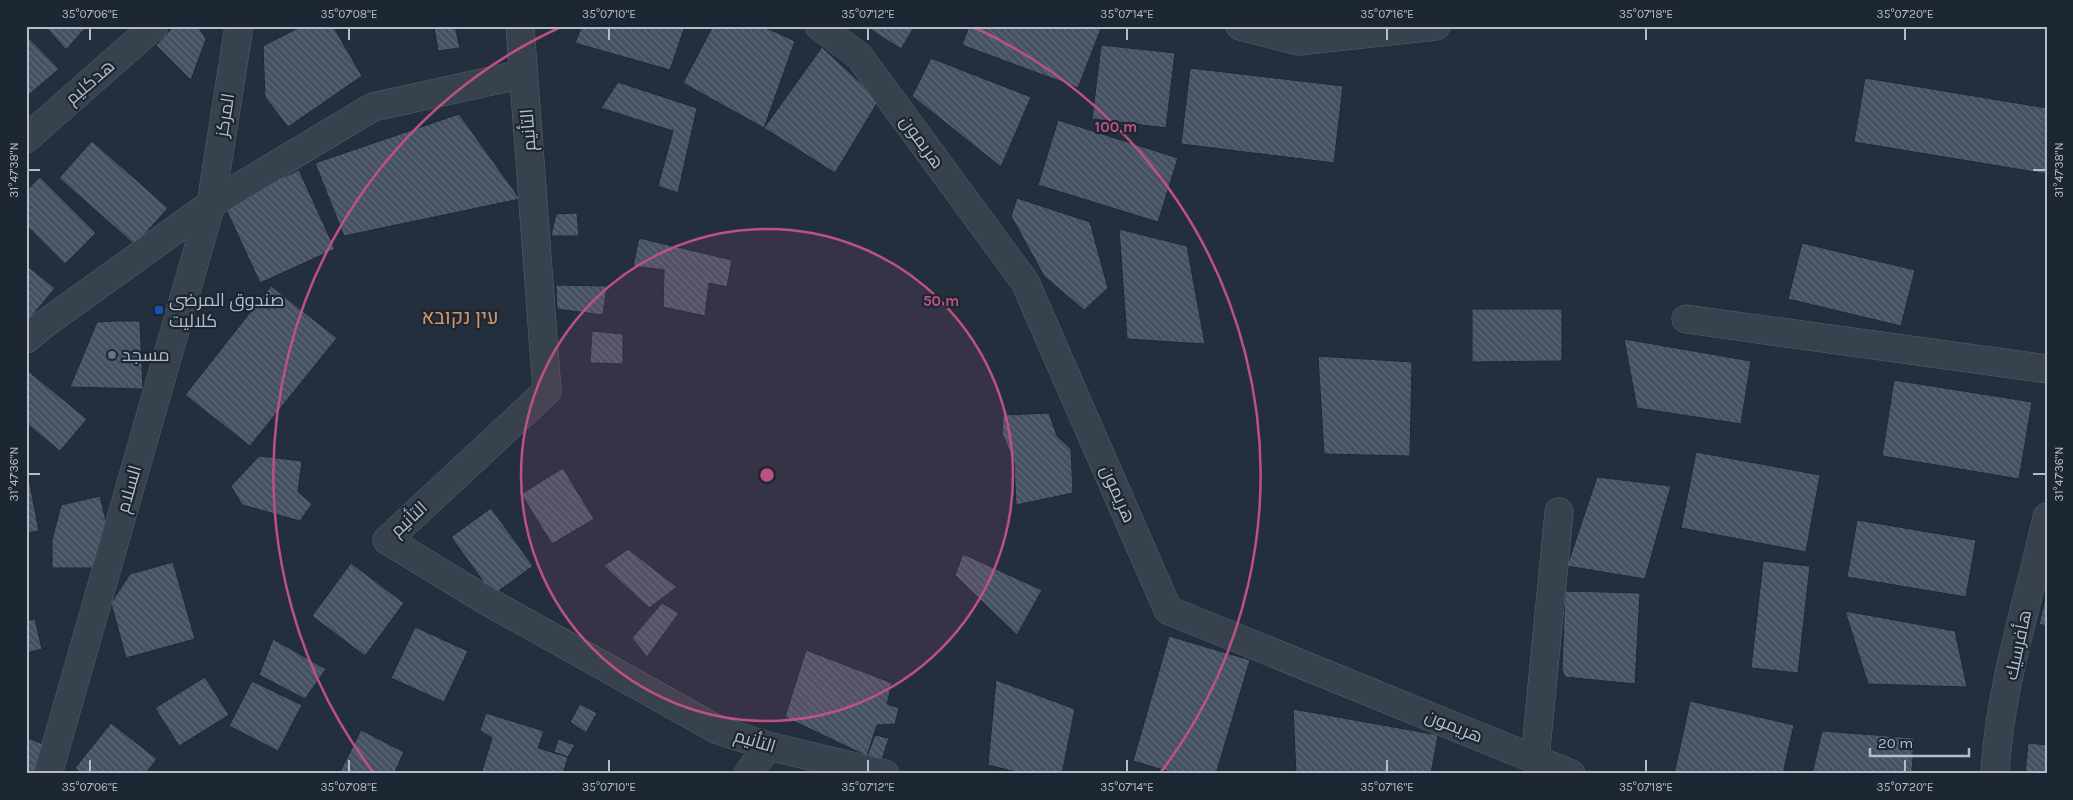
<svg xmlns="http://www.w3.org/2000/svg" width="2073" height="800" viewBox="0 0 2073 800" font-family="Karla,Cairo,Heebo,sans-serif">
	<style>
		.building { fill: url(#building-back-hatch); stroke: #1f2835 }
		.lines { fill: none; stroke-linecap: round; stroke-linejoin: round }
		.minor-casing { stroke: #565f6c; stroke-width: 29 }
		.minor { stroke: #38414e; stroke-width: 28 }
		.ticks { fill: none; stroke: #b4bcc9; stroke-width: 2 }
		.ring { fill: none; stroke: #bd5182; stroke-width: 2.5 }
		.transit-dot { fill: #1a4fb4; stroke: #1d2633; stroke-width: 2 }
		.worship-dot { fill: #6b7280; stroke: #1d2633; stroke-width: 2 }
		.labels { text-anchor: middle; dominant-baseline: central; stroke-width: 4.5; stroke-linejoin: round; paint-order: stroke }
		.street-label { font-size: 18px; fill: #b4bcc9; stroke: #1d2633 }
		.poi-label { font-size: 18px; fill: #b4bcc9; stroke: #1d2633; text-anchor: start }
		.quarter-label { font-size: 20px; fill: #d59563; stroke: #1d2633 }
		.centre { fill: #bd5182; stroke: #1d2633; stroke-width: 2.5 }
		.ring-label { font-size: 15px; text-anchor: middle; font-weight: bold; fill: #bd5182; stroke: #1d2633; stroke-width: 4.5; stroke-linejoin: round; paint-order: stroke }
		.neatline { fill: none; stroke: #b4bcc9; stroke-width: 2 }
		.ticks-label { font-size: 12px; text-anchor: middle; fill: #b4bcc9 }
	</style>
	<defs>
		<pattern id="building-back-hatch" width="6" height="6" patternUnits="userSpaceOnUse" patternTransform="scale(1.25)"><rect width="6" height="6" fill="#455162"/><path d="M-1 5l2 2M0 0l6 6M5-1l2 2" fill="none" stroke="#5d6877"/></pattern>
	</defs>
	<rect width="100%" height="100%" fill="#242f3e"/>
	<g class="building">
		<path d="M45 26H87L66 50Z"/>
		<path d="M174 26H198L206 39 191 80 156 45Z"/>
		<path d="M302 26H333L362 76 288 127 265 97 263 46Z"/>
		<path d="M434 26H455L460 48 438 51Z"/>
		<path d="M582 26H685L670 70 575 43Z"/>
		<path d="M713 26H762L795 41 764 128 683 83Z"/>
		<path d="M865 26H915L901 49Z"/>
		<path d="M969 26H1102L1078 88 962 45Z"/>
		<path d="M26 35 59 69 26 97Z"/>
		<path d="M1101 45 1175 53 1166 128 1092 119Z"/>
		<path d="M822 47 879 100 835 173 764 128Z"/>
		<path d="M931 58 1031 97 1001 167 912 96Z"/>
		<path d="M1190 68 1343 86 1334 163 1181 144Z"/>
		<path d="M1865 78 2047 108V174L1854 142Z"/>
		<path d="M618 82 697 108 678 193 658 186 673 131 601 108Z"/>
		<path d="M459 114 520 199 344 236 315 163Z"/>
		<path d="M1058 120 1178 158 1158 222 1038 185Z"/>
		<path d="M92 141 168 208 135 245 59 178Z"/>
		<path d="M299 170 335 249 260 283 224 205Z"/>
		<path d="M40 177 96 233 65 264 26 225V191Z"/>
		<path d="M1017 198 1090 222 1108 288 1084 310 1044 276 1011 216Z"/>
		<path d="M577 213 579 236H551L556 214Z"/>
		<path d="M1119 229 1187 246 1205 344 1127 339Z"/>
		<path d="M639 238 732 260 727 287 709 283 705 316 663 307 664 270 633 266Z"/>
		<path d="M1802 243 1915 270 1901 326 1788 299Z"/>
		<path d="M26 265 55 288 26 323Z"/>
		<path d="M556 285 607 286 603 315 557 309Z"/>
		<path d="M271 286 337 338 250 446 185 395Z"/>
		<path d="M1472 309H1562V361L1472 362Z"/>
		<path d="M116 321H140L143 389 70 387 97 322Z"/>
		<path d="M592 331 623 334V364L590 363Z"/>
		<path d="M1624 339 1751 361 1741 424 1637 408Z"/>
		<path d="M1318 356 1412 362 1410 456 1324 454Z"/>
		<path d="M27 370 87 419 60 451 26 423Z"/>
		<path d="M1894 380 2032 402 2019 479 1882 456Z"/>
		<path d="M1049 413 1057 436 1071 449 1073 493 1016 505 1014 462 1002 433 1003 415Z"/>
		<path d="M1696 452 1820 475 1806 552 1681 528Z"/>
		<path d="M259 456 302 461 298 492 312 504 300 521 242 505 231 486Z"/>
		<path d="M563 468 594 519 552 544 521 494Z"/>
		<path d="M26 474H28L39 531 26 533Z"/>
		<path d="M1597 477 1671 486 1645 579 1567 566Z"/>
		<path d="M100 496 107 525 93 568H52V540L61 505Z"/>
		<path d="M491 508 533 566 493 595 451 537Z"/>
		<path d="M1857 520 1976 540 1966 597 1847 577Z"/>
		<path d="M628 549 677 587 649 608 604 566Z"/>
		<path d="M963 554 1042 590 1017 635 955 575Z"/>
		<path d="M1763 561 1810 566 1798 673 1751 668Z"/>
		<path d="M173 562 195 639 126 658 111 603 130 574Z"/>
		<path d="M351 563 404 603 365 656 312 616Z"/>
		<path d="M1565 591 1640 593 1635 684 1565 677 1562 669Z"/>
		<path d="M2047 592V626L2039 624Z"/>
		<path d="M662 603 679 613 647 657 632 638Z"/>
		<path d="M1845 611 1955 631 1967 687 1868 684Z"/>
		<path d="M35 619 42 649 26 653V621Z"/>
		<path d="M415 627 468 651 444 702 391 678Z"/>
		<path d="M1169 636 1250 660 1216 774H1177L1133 761Z"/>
		<path d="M273 639 326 669 305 699 259 675Z"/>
		<path d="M806 650 892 683 887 704 899 708 895 724 877 725 867 756 785 717Z"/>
		<path d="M205 677 229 715 179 746 155 708Z"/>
		<path d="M996 680 1075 709 1062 774H1024L988 765Z"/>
		<path d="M252 681 302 705 278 751 229 726Z"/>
		<path d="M1690 701 1794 725 1783 774H1674Z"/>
		<path d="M580 704 597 713 586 733 570 722Z"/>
		<path d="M1293 709 1438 735 1431 774H1296Z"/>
		<path d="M486 713 544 731 538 748 568 757 563 774H481L492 738 480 730Z"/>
		<path d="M111 723 157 759 145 774H82L75 768Z"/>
		<path d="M361 730 404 752 394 774H339Z"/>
		<path d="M1822 731 1914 738 1912 774H1812Z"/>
		<path d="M875 735 889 738 878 772 867 756Z"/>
		<path d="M26 737 47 746 35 774 26 772Z"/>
		<path d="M558 739 575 745 568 757 554 752Z"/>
		<path d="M2028 743 2047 745V774H2025Z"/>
	</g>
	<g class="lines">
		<defs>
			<g id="minor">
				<path d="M520 26 547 391 387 540 487 601 718 730 768 746 885 774"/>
				<path d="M819 26 859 56 1025 282 1168 610 1571 774"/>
				<path d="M1240 26 1298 41 1436 26"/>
				<path d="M26 139 154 26"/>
				<path d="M1686 319 2047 369"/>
				<path d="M26 339 43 325 211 204 373 107 523 74"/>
				<path d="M1535 759 1559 512"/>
				<path d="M48 774 211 204 239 26"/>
				<path d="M748 774 768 746"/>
				<path d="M1995 774C1999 689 2029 600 2047 517"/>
			</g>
		</defs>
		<use href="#minor" class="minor-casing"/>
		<use href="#minor" class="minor"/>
	</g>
	<path class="ticks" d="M90 28V40M349 28V40M609 28V40M868 28V40M1127 28V40M1387 28V40M1646 28V40M1905 28V40M28 170H40M2033 170H2046M28 474H40M2033 474H2046M90 760V772M349 760V772M609 760V772M868 760V772M1127 760V772M1387 760V772M1646 760V772M1905 760V772"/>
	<circle cx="767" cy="475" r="246" fill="#bd5182" fill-opacity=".12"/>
	<g class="ring">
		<circle cx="767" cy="475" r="246"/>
		<path d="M373 772A493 493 0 0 1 563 26M971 26A493 493 0 0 1 1161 772"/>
	</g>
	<rect class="transit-dot" x="154" y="305" width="10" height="10" rx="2.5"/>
	<circle class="worship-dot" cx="112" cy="355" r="5"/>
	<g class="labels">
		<g class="street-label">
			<text transform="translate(90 82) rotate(-41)">هدكليم</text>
			<text transform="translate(225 115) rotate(-81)">المركز</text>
			<text transform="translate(528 130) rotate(-94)">التأنيم</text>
			<text transform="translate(922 142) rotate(54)">هريمون</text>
			<text transform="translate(129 489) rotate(-74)">السلام</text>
			<text transform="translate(1118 494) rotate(66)">هريمون</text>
			<text transform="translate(409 519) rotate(-43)">التأنيم</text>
			<text transform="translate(2018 645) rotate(-78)">هأفرسيك</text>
			<text transform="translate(1454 726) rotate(22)">هريمون</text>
			<text transform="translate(755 741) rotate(17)">التأنيم</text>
		</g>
		<g class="poi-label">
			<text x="169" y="300">صندوق المرضى<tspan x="169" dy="21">كلاليت</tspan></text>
			<text x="122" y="355">مسجد</text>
		</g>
		<g class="quarter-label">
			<text x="460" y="317">עין נקובא</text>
		</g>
	</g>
	<circle cx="767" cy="475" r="8" class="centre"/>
	<g class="ring-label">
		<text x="1116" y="132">100 m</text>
		<text x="941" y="306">50 m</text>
	</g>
	<rect width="2073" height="800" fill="none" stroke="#1d2633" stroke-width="55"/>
	<path d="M1870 748v8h99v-8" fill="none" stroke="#b4bcc9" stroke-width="2.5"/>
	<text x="1878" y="748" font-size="15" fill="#b4bcc9" stroke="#1d2633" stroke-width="4" paint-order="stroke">20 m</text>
	<rect x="28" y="28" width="2018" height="744" class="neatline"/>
	<g class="ticks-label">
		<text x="90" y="18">35°07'06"E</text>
		<text x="349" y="18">35°07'08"E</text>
		<text x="609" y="18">35°07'10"E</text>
		<text x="868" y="18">35°07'12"E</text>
		<text x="1127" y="18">35°07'14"E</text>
		<text x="1387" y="18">35°07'16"E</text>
		<text x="1646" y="18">35°07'18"E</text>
		<text x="1905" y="18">35°07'20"E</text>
		<text transform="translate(14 170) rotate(-90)" y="4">31°47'38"N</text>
		<text transform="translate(2059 170) rotate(-90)" y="4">31°47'38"N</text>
		<text transform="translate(14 474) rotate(-90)" y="4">31°47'36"N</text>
		<text transform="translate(2059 474) rotate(-90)" y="4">31°47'36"N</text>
		<text x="90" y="791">35°07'06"E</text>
		<text x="349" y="791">35°07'08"E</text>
		<text x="609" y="791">35°07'10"E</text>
		<text x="868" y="791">35°07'12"E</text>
		<text x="1127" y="791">35°07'14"E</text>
		<text x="1387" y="791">35°07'16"E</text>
		<text x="1646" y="791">35°07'18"E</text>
		<text x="1905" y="791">35°07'20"E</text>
	</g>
</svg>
